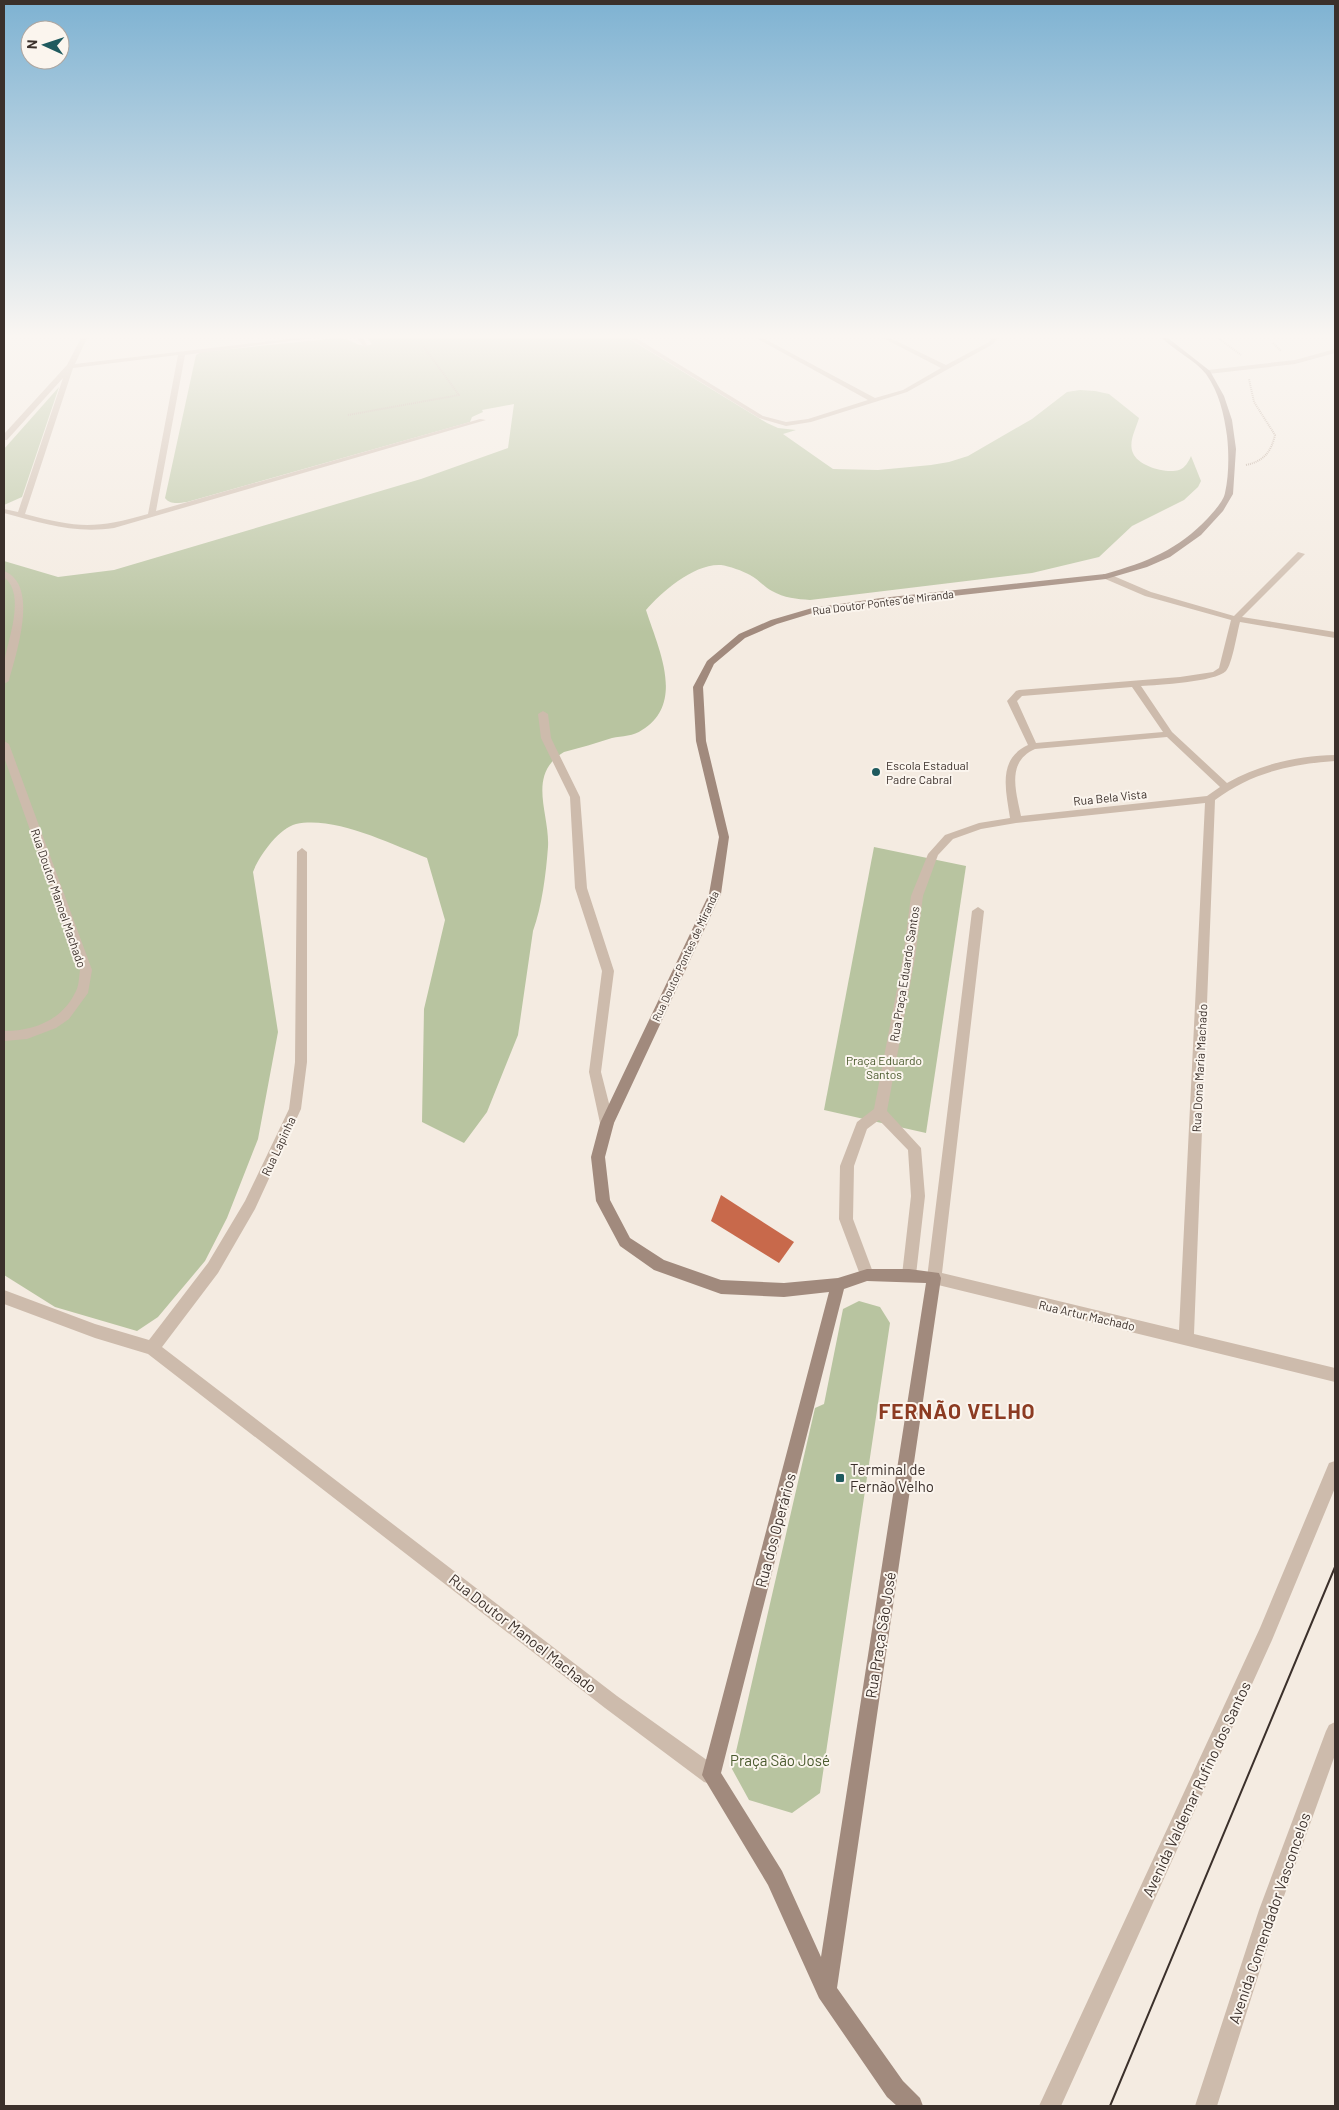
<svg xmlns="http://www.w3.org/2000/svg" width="1339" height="2110" viewBox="0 0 1339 2110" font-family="Barlow,sans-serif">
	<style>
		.green { fill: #b8c4a0 }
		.building { fill: #c8694b }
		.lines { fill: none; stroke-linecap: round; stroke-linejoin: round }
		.path { stroke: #b9a596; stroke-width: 2; stroke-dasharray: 1 1; stroke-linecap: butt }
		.street { fill: #cdbbac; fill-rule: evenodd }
		.secondary { fill: #a18a7d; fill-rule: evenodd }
		.tram { stroke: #3b302b; stroke-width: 2 }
		.poi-dot { fill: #1f5a5e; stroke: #fbf5ee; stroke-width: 2 }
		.labels { text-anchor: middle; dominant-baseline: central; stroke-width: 4; stroke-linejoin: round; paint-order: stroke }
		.far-street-label { font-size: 11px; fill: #3b302b; stroke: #fbf5ee }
		.poi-label { font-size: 12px; fill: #3b302b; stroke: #fbf5ee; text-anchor: start }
		.street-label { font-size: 12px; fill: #3b302b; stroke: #fbf5ee }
		.park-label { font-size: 12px; fill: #4a5a2e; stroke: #fbf5ee }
		.near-poi-label { font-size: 15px; fill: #3b302b; stroke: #fbf5ee; text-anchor: start }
		.near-street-label { font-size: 15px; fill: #3b302b; stroke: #fbf5ee }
		.near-park-label { font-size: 15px; fill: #4a5a2e; stroke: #fbf5ee }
		.near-district-label { font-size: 21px; font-weight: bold; letter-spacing: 1px; fill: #8c3b22; stroke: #fbf5ee }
	</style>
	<rect width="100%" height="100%" fill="#f4ebe1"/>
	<g class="green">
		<path d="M339 338C352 338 359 350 372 344L367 338H628L767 423 778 428 796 430 783 434 833 469 878 470 931 465 949 462 968 456 1032 419 1067 392 1080 390 1095 391 1109 394 1139 418C1136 429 1128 442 1133 453 1138 466 1166 474 1179 470 1185 468 1189 461 1191 456L1201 481 1198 487 1184 500 1132 526 1099 557 1032 573 810 600C797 599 784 598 772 591 764 587 758 579 750 575 743 571 729 566 721 565 695 563 661 592 646 610 658 648 686 703 642 730 634 736 622 736 612 738 596 743 580 748 564 752 526 775 550 813 548 847 546 874 542 906 533 931L518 1035 487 1112 464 1143 422 1122 424 1009 445 920 427 858C390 844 336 816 296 824 279 828 259 856 253 872L278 1032 258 1139 227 1218 205 1261 158 1317 137 1331 55 1307 4 1275V561L58 577 114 570 421 479 508 448 514 404 482 410 483 412 472 417 470 422 187 502C179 503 170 505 165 498L196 355 201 352Z"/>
		<path d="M59 387 22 497 4 505V449Z"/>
		<path d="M874 847 966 866 926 1133 824 1110Z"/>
		<path d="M859 1301 880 1307 890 1323 820 1793 792 1813 749 1800 732 1769 815 1408 824 1404 843 1309Z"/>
	</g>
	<path class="building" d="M721 1195 794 1242 779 1263 711 1221Z"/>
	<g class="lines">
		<g class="path">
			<path d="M1218 338 1241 355"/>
			<path d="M1273 343 1281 351"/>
			<path d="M348 415 459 395 421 343"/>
			<path d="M1246 465C1264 461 1271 452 1275 435L1254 402 1249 379"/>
		</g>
		<g class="street">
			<path d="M81 338H87L75 364 297 338H313L185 355 156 511 480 419 486 420 114 528C75 534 41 523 4 513V509L18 512 63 378 7 440H4V434L67 365ZM178 355 148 514C96 529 77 528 25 514L73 368Z"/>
			<path d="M357 338H363L368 347H364Z"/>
			<path d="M629 338H636L763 416 786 422 808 419 868 400 756 338H763L875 398 903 390 941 368 883 338H890L946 365 989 342 992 338H998L993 344 907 392 811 422 786 426 759 418Z"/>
			<path d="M1335 349V353L1295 364 1208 374 1205 372 1208 370 1295 360Z"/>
			<path d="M1298 552 1305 554 1242 617 1335 632V638L1240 622C1237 633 1232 665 1226 671 1215 682 1158 685 1141 686L1172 732 1227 783C1260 764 1298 756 1335 755V761C1291 764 1251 773 1215 800L1194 1334 1335 1368V1382L934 1284 929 1283 927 1278 972 911 978 907 984 911 942 1273 1179 1330 1205 803 1016 823 981 829 953 839 938 855 923 896 915 958 887 1111 921 1148 925 1196 916 1275 914 1280 909 1281 904 1280 902 1275 911 1196 908 1150 879 1120 867 1129 854 1166 853 1219 874 1275 872 1280 867 1281 862 1280 839 1219 840 1166 857 1122 874 1109 903 958 911 896 928 854 945 835 979 823 1010 818C1006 791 997 759 1028 745L1007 701 1016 691 1019 690 1180 677 1213 672 1219 668 1231 620 1145 596 1103 578V574H1109L1151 592 1234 616ZM1132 687 1163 732 1036 743 1017 701 1022 696ZM1167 737 1220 787 1207 796 1021 816C1016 791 1006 762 1035 749Z"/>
			<path d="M4 571C40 585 16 654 9 681L4 684C4 678 3 670 4 664 7 641 27 595 4 577Z"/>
			<path d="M543 711 548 714 551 738 580 797 587 888 614 971 601 1072 614 1123 612 1127 607 1128 602 1127 600 1123 589 1072 602 971 575 888 570 797 541 738 538 714Z"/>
			<path d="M4 741 9 744 92 970 88 993 69 1019 56 1028 27 1039 4 1041V1031C33 1031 61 1021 75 993 79 987 79 977 80 970L4 757Z"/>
			<path d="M302 848 307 852V1062L301 1109 255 1209 218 1273 162 1347 617 1696 718 1768 720 1775 718 1782 711 1784 704 1782 605 1708 148 1354 95 1338 4 1304V1290L95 1324 149 1340 208 1263 245 1201 289 1109 295 1062 297 852Z"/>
			<path d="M1335 1461V1488L1272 1640 1061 2106H1039L1260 1628 1329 1463Z"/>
			<path d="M1335 1722V1755L1279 1910 1217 2106H1195L1259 1910 1326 1731 1329 1725Z"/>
		</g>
		<path class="secondary" d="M1162 338H1168L1210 371 1224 396 1232 420 1236 449 1233 494 1223 511 1201 535 1170 557 1147 567 1106 579 881 604 813 613 777 624 745 638 714 664 703 687 706 741 729 837 721 894 614 1123 605 1157 610 1200 630 1238 664 1260 721 1280 784 1283 838 1278 867 1269H909L939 1273 941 1278 837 1988 903 2081 920 2098 923 2106H897L887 2097 819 1998 768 1885 702 1775 829 1292 784 1297 721 1294 654 1270 620 1246 596 1201 591 1157 600 1123 709 894 719 837 696 741 693 687 707 661 739 634 771 620 812 608 881 598 1105 574C1147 562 1178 550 1208 518 1214 511 1223 502 1225 493 1229 476 1229 453 1227 436 1224 414 1219 392 1206 374 1196 361 1174 350 1162 338ZM867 1281 926 1283 821 1957 782 1871 721 1773 844 1289Z"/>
		<path class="tram" d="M1110 2106 1335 1567"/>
	</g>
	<linearGradient id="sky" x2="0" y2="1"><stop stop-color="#7eb2d2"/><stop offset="0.53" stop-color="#faf6f2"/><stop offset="1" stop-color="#faf6f2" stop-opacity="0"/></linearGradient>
	<rect width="1339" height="633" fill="url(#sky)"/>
	<g class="poi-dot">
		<circle cx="876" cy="772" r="5"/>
		<rect x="835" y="1473" width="10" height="10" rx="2.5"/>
	</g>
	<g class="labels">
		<g class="far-street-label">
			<text transform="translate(883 602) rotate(-7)">Rua Doutor Pontes de Miranda</text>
			<text transform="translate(685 956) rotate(-65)">Rua Doutor Pontes de Miranda</text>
		</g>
		<g class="poi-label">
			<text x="886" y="765">Escola Estadual<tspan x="886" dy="14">Padre Cabral</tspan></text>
		</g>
		<g class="street-label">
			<text transform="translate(1110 797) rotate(-6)">Rua Bela Vista</text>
			<text transform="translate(59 898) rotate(71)">Rua Doutor Manoel Machado</text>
			<text transform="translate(904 974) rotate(-81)">Rua Praça Eduardo Santos</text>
			<text transform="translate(1199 1068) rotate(-87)">Rua Dona Maria Machado</text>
			<text transform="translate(278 1146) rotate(-65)">Rua Lapinha</text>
			<text transform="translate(1087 1315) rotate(13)">Rua Artur Machado</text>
		</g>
		<g class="park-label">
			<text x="884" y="1060">Praça Eduardo<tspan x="884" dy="14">Santos</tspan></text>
		</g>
		<g class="near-poi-label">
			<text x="850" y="1469">Terminal de<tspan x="850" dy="17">Fernão Velho</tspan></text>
		</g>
		<g class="near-street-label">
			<text transform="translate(775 1530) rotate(-75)">Rua dos Operários</text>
			<text transform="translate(523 1633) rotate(38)">Rua Doutor Manoel Machado</text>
			<text transform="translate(880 1635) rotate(-81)">Rua Praça São José</text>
			<text transform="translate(1196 1789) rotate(-65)">Avenida Valdemar Rufino dos Santos</text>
			<text transform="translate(1269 1918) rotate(-71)">Avenida Comendador Vasconcelos</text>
		</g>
		<g class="near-park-label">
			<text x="780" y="1760">Praça São José</text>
		</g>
		<g class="near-district-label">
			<text x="957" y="1410">FERNÃO VELHO</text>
		</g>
	</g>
	<rect width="1339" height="2110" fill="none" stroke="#3b302b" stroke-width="10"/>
	<g transform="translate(45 45) rotate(273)"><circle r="24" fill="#fbf5ee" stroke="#aea6a0"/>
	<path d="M0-4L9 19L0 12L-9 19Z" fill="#1f5a5e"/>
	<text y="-8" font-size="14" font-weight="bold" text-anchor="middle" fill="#3b302b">N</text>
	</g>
</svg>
